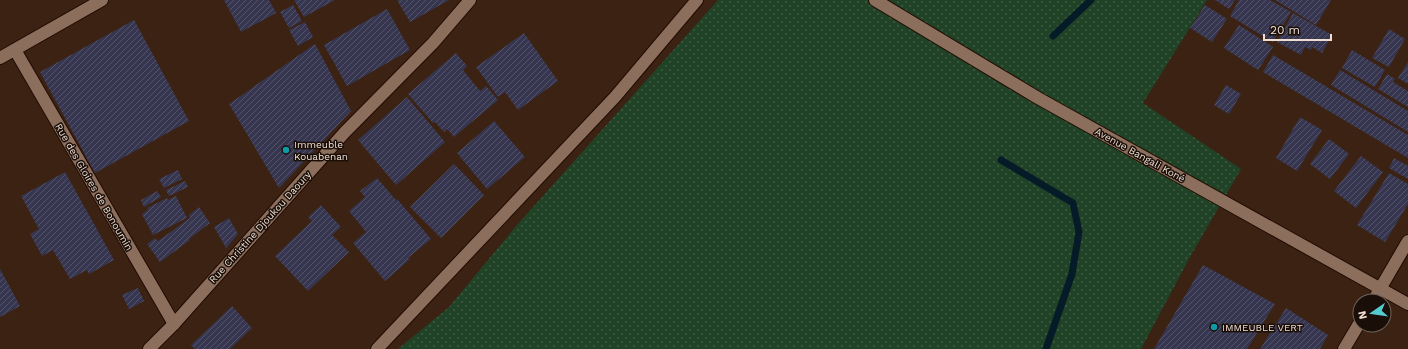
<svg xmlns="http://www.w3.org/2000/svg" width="1408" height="349" viewBox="0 0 1408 349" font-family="'Work Sans',sans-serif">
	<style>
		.grass { fill: url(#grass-dots) }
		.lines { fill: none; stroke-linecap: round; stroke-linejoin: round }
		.stream { stroke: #061b28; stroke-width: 7 }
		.building { fill: url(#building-hatch) }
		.minor-casing { stroke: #210b00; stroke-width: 14 }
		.minor { stroke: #8c6e5d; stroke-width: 12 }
		.culture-dot { fill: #0f9aa8; stroke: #1a0f08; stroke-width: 1.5 }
		.labels { text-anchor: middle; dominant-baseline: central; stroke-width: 3; stroke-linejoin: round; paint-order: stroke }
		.poi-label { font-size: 10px; fill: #efded4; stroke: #1a0f08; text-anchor: start }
		.street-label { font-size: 10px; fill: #efded4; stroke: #1a0f08 }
	</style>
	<defs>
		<pattern id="grass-dots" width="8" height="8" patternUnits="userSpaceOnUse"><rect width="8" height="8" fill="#204226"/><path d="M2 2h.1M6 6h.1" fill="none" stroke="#415d45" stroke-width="1.8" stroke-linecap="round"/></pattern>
		<pattern id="building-hatch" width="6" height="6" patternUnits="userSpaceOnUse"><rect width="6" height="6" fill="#373650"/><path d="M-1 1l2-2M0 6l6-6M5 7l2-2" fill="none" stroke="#545368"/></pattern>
	</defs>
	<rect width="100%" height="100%" fill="#3b2213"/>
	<path class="grass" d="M718 0H1207L1143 103 1241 169 1190 257 1141 349H398L449 307 517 225Z"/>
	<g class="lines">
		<g class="stream">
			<path d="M1053 36 1091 0"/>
			<path d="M1001 160 1073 203 1079 232 1072 274 1046 349"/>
		</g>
	</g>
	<g class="building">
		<path d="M224 0H269L276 13 241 32Z"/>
		<path d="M294 0H335L304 17Z"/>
		<path d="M397 0H449L410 22Z"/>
		<path d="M1215 0H1235L1229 9Z"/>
		<path d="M1239 0H1270L1291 12 1273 42 1230 16Z"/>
		<path d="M1275 0H1331L1316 25Z"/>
		<path d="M293 5 302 21 289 28 280 12Z"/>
		<path d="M1205 5 1227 19 1212 42 1190 28Z"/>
		<path d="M387 9 410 50 347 86 324 45Z"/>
		<path d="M1293 13 1332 35 1322 53 1312 47 1311 50 1305 47 1301 55 1277 42Z"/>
		<path d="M134 20 189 121 95 173 40 72Z"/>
		<path d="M305 22 313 37 298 46 289 30Z"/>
		<path d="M1239 25 1273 47 1258 70 1224 48Z"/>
		<path d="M1389 29 1405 39 1389 67 1372 58Z"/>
		<path d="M524 33 558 81 518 110 505 92 498 97 476 67Z"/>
		<path d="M315 44 351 111 279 188 229 104Z"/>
		<path d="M1352 50 1385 70 1375 87 1342 68Z"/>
		<path d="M456 53 467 66 463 70 480 91 486 86 498 100 454 137 447 129 444 132 435 122 433 123 408 94Z"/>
		<path d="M1273 55 1408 135V158L1263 72Z"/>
		<path d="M1408 62V84L1398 78Z"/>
		<path d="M1340 70 1408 111V132L1331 85Z"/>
		<path d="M1387 74 1395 79 1393 82 1408 91V107L1378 89Z"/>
		<path d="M1226 85 1241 94 1229 114 1214 105Z"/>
		<path d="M407 97 445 142 396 185 358 140Z"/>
		<path d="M1300 117 1322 130 1297 171 1276 158Z"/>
		<path d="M494 121 525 157 487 189 457 153Z"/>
		<path d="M1329 139 1349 154 1330 179 1310 164Z"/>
		<path d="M1361 156 1383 172 1356 208 1334 191Z"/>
		<path d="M1394 158 1408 166V179L1389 168Z"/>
		<path d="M454 164 484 195 441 238 410 207Z"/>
		<path d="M178 170 182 179 164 188 159 179Z"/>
		<path d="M65 172 114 260 89 274 87 270 70 279 53 250 42 256 30 234 39 229 21 196Z"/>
		<path d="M1389 173 1408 184V204L1385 242 1357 225Z"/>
		<path d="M377 178 396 200 397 199 431 239 408 258 410 259 385 281 353 243 366 232 349 211 365 197 360 191Z"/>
		<path d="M185 181 188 187 169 196 166 190Z"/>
		<path d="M157 191 161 197 144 207 141 200Z"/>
		<path d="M176 196 187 218 153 235 142 214 148 210 147 208 167 198 168 200Z"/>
		<path d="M321 205 341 227 332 235 349 252 308 291 275 256 312 221 308 217Z"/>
		<path d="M199 207 210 223 189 239 190 240 160 262 147 244 155 238 158 241 190 218 189 215Z"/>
		<path d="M229 218 238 234 226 248 214 227Z"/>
		<path d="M1203 265 1275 304 1247 349H1154Z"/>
		<path d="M0 269 20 306 0 317Z"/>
		<path d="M138 288 144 301 129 309 122 295Z"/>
		<path d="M232 306 252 328 230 349H195L191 345Z"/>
		<path d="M1286 308 1328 335 1320 349H1260Z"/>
	</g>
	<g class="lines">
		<defs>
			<g id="minor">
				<path d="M875 0 1038 98 1408 304"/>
				<path d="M15 50 174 324"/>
				<path d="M0 58 102 0"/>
				<path d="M1373 301 1408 241"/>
				<path d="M149 349 174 324 345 132 433 43 470 0"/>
				<path d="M377 349 615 97 697 0"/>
				<path d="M1344 349 1360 322"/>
			</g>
		</defs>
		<use href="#minor" class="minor-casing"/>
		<use href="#minor" class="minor"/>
	</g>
	<g class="culture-dot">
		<circle cx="286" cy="150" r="4"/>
		<circle cx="1214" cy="327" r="4"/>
	</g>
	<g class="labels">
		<g class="poi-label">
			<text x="294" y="144">Immeuble<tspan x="294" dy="12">Kouabenan</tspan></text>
			<text x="1222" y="327">IMMEUBLE VERT</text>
		</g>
		<g class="street-label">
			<text transform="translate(1140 155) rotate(29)">Avenue Bangali Koné</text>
			<text transform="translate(94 187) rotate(60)">Rue des Gloires de Bonoumin</text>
			<text transform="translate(260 227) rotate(-48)">Rue Christine Djoukou Daoury</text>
		</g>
	</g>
	<g transform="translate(1372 313) rotate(257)"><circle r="19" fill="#1a0f08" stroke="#6f625a"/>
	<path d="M0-3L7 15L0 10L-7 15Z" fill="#52ccd0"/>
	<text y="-6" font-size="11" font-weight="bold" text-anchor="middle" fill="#efded4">N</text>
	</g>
	<path d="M1264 34v6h67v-6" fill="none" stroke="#efded4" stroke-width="2"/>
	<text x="1270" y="34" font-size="12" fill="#efded4" stroke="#1a0f08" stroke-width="3" paint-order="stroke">20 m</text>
</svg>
